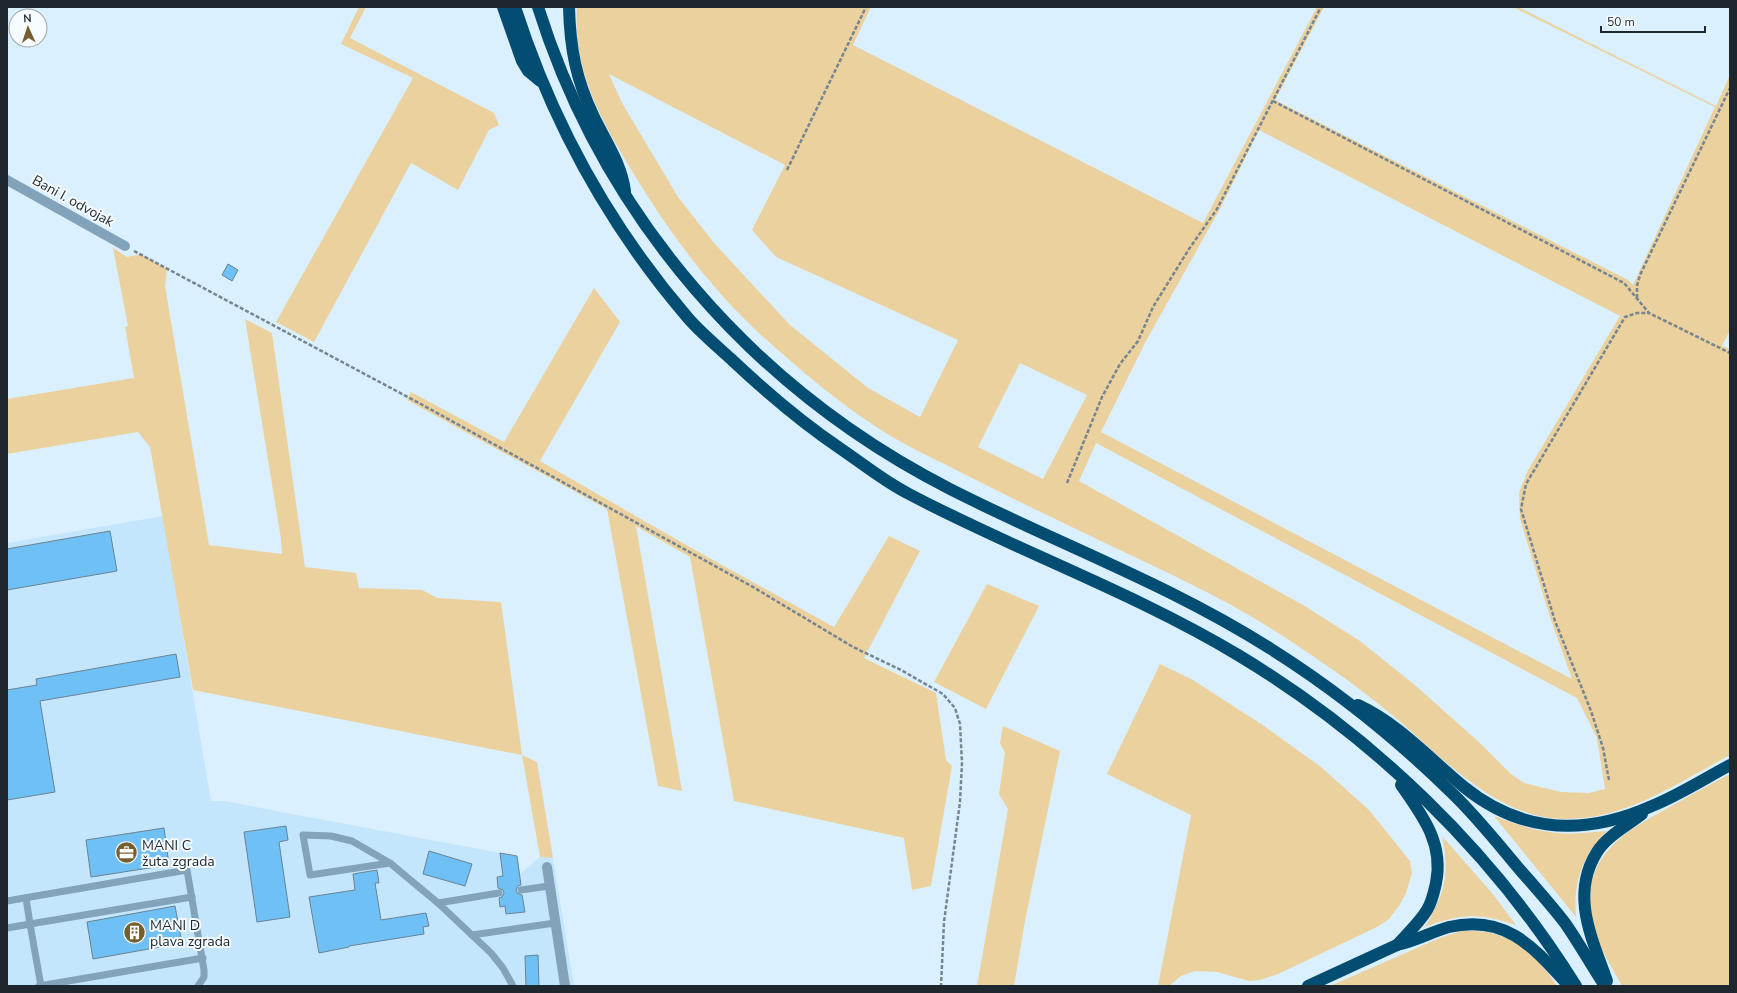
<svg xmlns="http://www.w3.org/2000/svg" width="1737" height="993" viewBox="0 0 1737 993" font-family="'Nunito Sans',sans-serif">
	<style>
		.built { fill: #c4e6fd }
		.green { fill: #ead19e; fill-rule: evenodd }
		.building { fill: #6fc1f5; stroke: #6a8293 }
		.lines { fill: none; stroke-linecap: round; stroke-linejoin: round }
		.path { stroke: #768590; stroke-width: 2.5; stroke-dasharray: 4 2; stroke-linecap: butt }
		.lane { stroke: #82a3ba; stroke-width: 7 }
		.street { stroke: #82a3ba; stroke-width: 10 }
		.highway { stroke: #024d71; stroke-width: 12 }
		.labels { text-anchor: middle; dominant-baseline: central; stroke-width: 4; stroke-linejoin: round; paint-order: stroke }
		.street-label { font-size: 14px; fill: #1d272d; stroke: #f5fbfe }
		.poi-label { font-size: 14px; fill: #1d272d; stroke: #f5fbfe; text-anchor: start }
	</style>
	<rect width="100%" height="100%" fill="#dbf0ff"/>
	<path class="built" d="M163 516 211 801H224L517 856 520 874 540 857 553 858 574 986H7V543Z"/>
	<g class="green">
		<path d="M359 7H366L350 38 494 113 499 125 489 130 458 190 411 163 314 342 276 322 413 78 341 44Z"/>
		<path d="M577 7H871L853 45 1203 223 1317 7H1324L1275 100 1628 280 1633 285 1715 107 1513 7H1518L1716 106 1730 75V330L1722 346 1730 349V755C1672 786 1609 831 1539 816 1482 803 1434 750 1391 714 1356 685 1318 659 1280 634 1224 598 1164 571 1105 543 1057 520 1009 497 962 473 941 462 921 453 901 442 866 422 833 397 802 371 789 359 775 348 762 336 712 290 670 234 635 176 602 121 573 74 577 7ZM609 74 785 165 752 230 776 257 958 340 920 417 868 388 790 325 714 243 678 197 622 103ZM1259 130 1620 316 1527 472 1519 493 1520 519 1550 617 1572 679 1101 432 1146 341 1221 207ZM1020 363 1087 395 1043 479 978 447ZM1096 443 1577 698 1597 738 1605 789 1589 793 1561 792 1524 783 1511 774 1481 744 1416 686 1360 641 1303 605 1079 481Z"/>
		<path d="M113 248 127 257 141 254 167 269 165 286 209 545 282 554 281 539 245 319 272 333 305 567 356 573 359 588 422 590 437 598 501 602 522 755 537 762 553 858 540 857 522 755 193 690 150 447 138 432 7 454V399L134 378 125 327 128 326Z"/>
		<path d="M594 288 620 322 540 461 695 550 834 627 889 536 920 551 864 658 936 693 946 760 952 766 931 886 912 890 904 838 734 801 690 557 636 526 682 791 658 786 607 509 407 400 411 392 504 442Z"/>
		<path d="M987 584 1039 606 986 709 934 682Z"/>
		<path d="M1160 664 1193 680 1264 726 1321 767 1369 810 1410 861 1412 873 1406 893 1399 906 1389 919 1377 927 1278 974 1260 980 1249 981 1217 972 1195 971 1181 976 1169 986H1158L1191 815 1107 774Z"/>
		<path d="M1003 726 1060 751 1025 921 1014 986H977L1008 809 999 794 1005 753 1000 743Z"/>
		<path d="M1730 774V986H1622C1613 969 1594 939 1591 920 1581 859 1621 833 1668 808 1689 796 1709 785 1730 774Z"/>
		<path d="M1494 816C1515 824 1535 831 1557 833 1574 835 1590 832 1607 831 1582 855 1573 883 1576 917Z"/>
		<path d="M1442 836 1492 893 1516 925C1480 913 1461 913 1425 927 1445 893 1450 875 1442 836Z"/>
		<path d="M1462 931C1508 929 1533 950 1557 986H1330L1442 937Z"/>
	</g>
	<g class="building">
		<path d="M228 264 238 270 232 281 222 275Z"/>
		<path d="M110 531 117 571 7 590V549Z"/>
		<path d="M176 654 180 677 40 701 55 792 7 800V690L37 685 36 679Z"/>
		<path d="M286 826 288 840 279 842 290 917 257 922 244 832Z"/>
		<path d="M164 828 169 865 91 877 86 840Z"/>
		<path d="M429 851 472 864 465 886 423 874Z"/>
		<path d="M500 853 517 856 521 885 518 886 516 890 517 893 522 895 525 912 506 914 505 906 500 907 499 898 502 897 504 893 503 890 498 888 497 877 503 876Z"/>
		<path d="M377 870 379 883H375L381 920 426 913 429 926 423 927 424 934 349 946V947L319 953 309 897 355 890 353 874Z"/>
		<path d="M175 906 182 943 93 959 87 922Z"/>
		<path d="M538 955 539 986H526L525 956Z"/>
	</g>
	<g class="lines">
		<g class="path">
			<path d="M1273 101 1624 283 1649 313 1730 353"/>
			<path d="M787 170 866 7"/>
			<path d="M134 251 419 403 753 587 853 647 901 670 943 694 955 708 960 724 962 763 960 802 944 922 941 986"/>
			<path d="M1637 298V286L1640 275 1730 88"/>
			<path d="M1067 483 1102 397 1120 364 1138 341 1153 307 1189 249 1217 209 1321 7"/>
			<path d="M1609 780 1603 748 1591 711 1555 621 1521 509 1526 484 1625 317 1637 313H1649"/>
		</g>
		<g class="lane">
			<path d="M390 863 310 875 303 835 331 836 352 841 390 863 438 903 491 953 503 968 513 986"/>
			<path d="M521 890 549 886"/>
			<path d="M7 901 187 870 204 970V977L198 986"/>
			<path d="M438 903 499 893"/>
			<path d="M7 928 30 924 26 898"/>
			<path d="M472 935 555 923"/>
			<path d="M39 986 203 958"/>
			<path d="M41 986 30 924 192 897"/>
		</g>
		<g class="street">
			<path d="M7 180 125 246"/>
			<path d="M547 867 565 986"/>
		</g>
		<g class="highway">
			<path d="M503 7 522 61 528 71 540 81"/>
			<path d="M515 7C552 122 609 226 688 318 701 333 717 346 731 359 766 392 801 422 841 449 863 464 885 482 909 494 1017 551 1133 592 1238 655 1373 736 1493 852 1576 986"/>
			<path d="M538 7C604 217 754 389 950 489 1056 543 1169 584 1271 649 1336 690 1397 739 1452 793 1477 817 1499 845 1521 871 1536 888 1551 905 1565 923 1579 943 1591 965 1605 986"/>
			<path d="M569 7C570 48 576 80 594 117 606 142 621 163 625 191"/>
			<path d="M1358 705C1399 724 1430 759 1464 787 1522 834 1585 836 1652 806 1679 795 1704 779 1730 765"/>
			<path d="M1397 945C1407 934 1419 923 1427 910 1432 902 1434 892 1436 883 1444 844 1423 816 1401 785"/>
			<path d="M1607 981C1592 938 1570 895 1597 852 1607 836 1628 825 1642 814"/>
			<path d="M1308 986 1397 945C1416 941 1431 932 1449 927 1507 914 1534 948 1569 986"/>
		</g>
	</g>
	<defs>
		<symbol id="office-disc" viewBox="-11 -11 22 22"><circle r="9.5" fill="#765f2f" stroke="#f5fbfe"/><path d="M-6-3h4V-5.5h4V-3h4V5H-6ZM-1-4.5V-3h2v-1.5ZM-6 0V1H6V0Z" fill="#fff"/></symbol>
		<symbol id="building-disc" viewBox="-11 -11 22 22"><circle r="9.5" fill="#765f2f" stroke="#f5fbfe"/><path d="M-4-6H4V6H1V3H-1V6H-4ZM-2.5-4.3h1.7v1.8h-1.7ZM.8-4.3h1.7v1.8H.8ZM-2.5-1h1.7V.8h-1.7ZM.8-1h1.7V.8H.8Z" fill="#fff"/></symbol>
	</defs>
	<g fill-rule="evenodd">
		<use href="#office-disc" x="114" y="840" width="25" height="25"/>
		<use href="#building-disc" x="122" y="920" width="25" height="25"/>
	</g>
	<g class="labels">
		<g class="street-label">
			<text transform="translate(73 201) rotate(29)">Bani I. odvojak</text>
		</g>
		<g class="poi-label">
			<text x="142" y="845">MANI C<tspan x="142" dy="16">žuta zgrada</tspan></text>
			<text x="150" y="925">MANI D<tspan x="150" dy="16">plava zgrada</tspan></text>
		</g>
	</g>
	<rect width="1737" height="993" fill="none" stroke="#1d272d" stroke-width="16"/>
	<g transform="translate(28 28) rotate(357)"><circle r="19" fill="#f5fbfe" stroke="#9fa6aa"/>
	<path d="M0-3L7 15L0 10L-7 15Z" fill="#765f2f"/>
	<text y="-6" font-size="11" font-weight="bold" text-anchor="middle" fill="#1d272d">N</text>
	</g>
	<path d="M1601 26v6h104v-6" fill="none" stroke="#1d272d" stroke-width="2"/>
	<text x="1607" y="26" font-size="12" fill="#1d272d" stroke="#f5fbfe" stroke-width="3" paint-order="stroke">50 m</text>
</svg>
